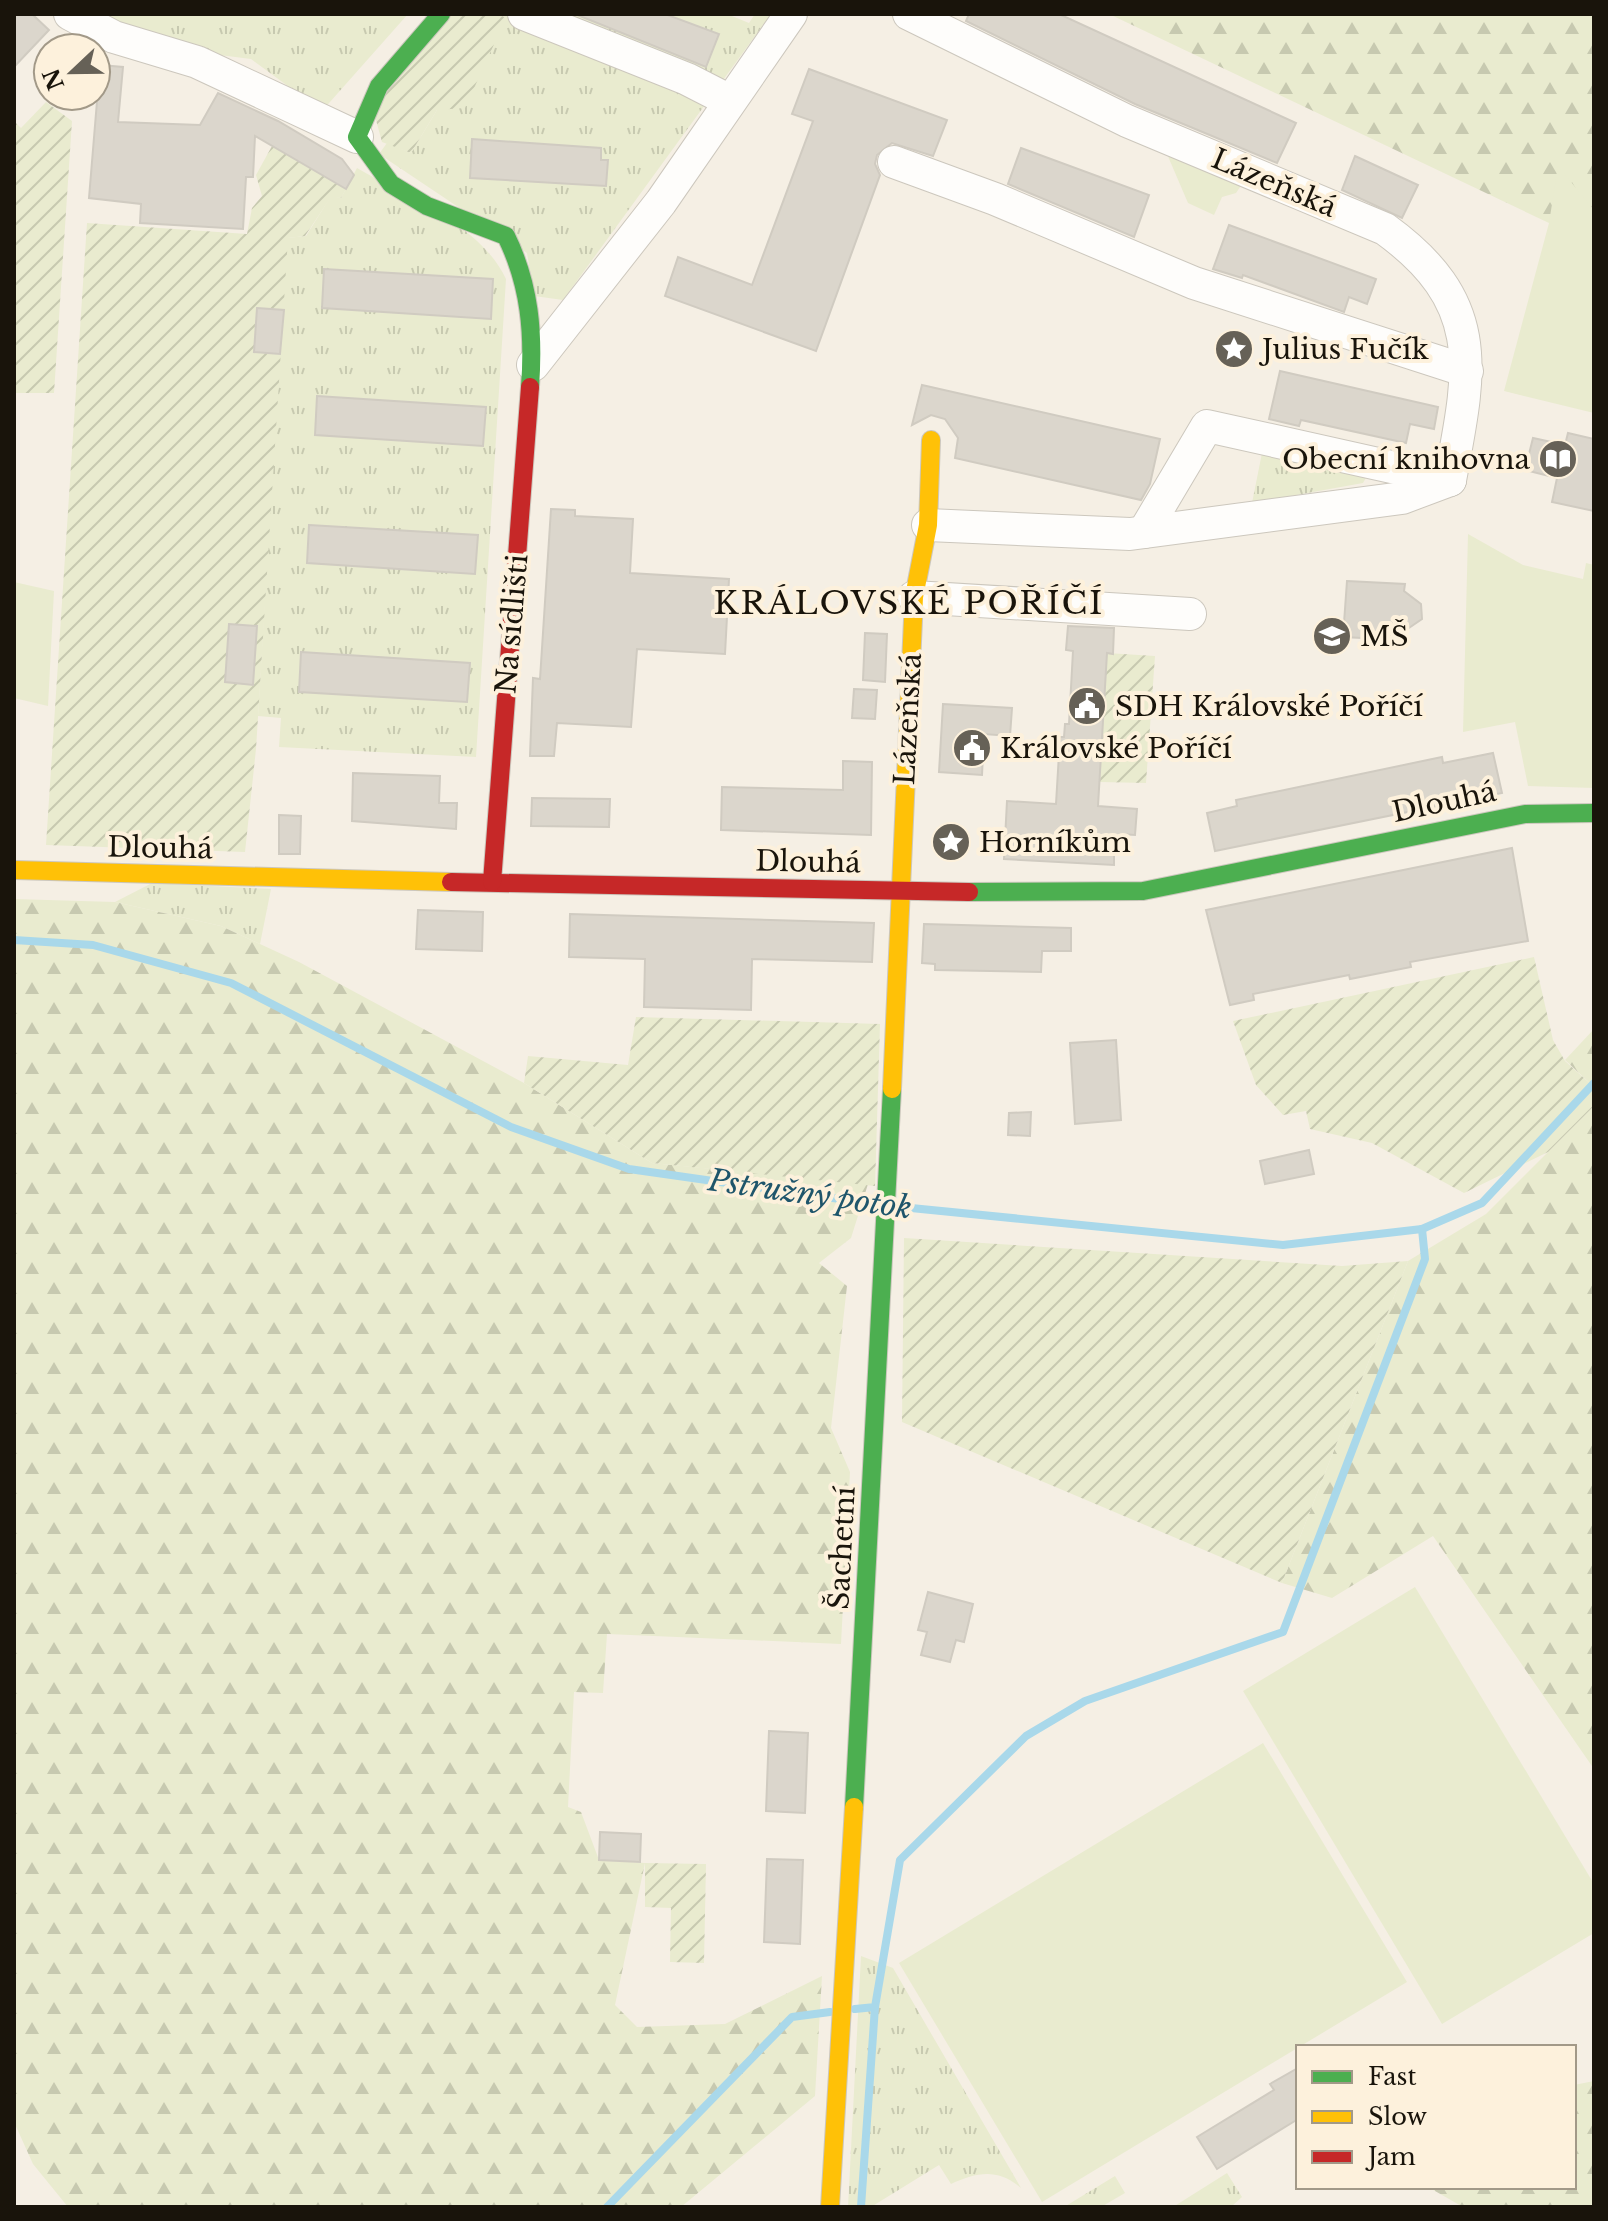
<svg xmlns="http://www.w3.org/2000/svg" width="1608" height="2221" viewBox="0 0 1608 2221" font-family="'Libre Baskerville',serif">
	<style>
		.grass { fill: url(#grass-tufts) }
		.forest { fill: url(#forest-firs) }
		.park { fill: #e9ebcf }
		.garden { fill: url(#garden-furrows) }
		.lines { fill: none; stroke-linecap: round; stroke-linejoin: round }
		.stream { stroke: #a9d8ea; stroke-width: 8 }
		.building { fill: #dbd6cc; stroke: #d0cbc1; stroke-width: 2 }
		.street-casing { stroke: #ccc7bd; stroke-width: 34 }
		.fast-casing { stroke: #ccc7bd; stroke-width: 20 }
		.slow-casing { stroke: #ccc7bd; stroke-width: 20 }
		.jam-casing { stroke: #ccc7bd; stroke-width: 20 }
		.street { stroke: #fefdfb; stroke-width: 32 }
		.fast { stroke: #4caf50; stroke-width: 18 }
		.slow { stroke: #ffc107; stroke-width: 18 }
		.jam { stroke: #c62828; stroke-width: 18 }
		.labels { text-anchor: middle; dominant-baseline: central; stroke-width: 8; stroke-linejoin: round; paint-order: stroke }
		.street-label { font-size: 28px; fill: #19140b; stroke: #fdf1dc }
		.poi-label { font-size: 28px; fill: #19140b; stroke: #fdf1dc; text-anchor: start }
		.water-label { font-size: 30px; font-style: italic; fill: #1f556b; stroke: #fdf1dc }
		.quarter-label { font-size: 32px; letter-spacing: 2px; fill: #19140b; stroke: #fdf1dc }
	</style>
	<defs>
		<pattern id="grass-tufts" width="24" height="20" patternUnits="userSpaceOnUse" patternTransform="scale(2)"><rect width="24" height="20" fill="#e9ebcf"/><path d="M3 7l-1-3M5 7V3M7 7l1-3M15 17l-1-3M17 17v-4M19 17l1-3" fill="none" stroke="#c7c9b0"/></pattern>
		<pattern id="forest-firs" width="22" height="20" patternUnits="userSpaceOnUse" patternTransform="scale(2)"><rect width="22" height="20" fill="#e9ebcf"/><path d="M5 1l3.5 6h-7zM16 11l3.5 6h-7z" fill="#c7c9b0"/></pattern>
		<pattern id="garden-furrows" width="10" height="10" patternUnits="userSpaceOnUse" patternTransform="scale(2)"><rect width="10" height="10" fill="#e9ebcf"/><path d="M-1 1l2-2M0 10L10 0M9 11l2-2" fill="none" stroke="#c7c9b0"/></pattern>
	</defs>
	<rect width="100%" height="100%" fill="#f5efe4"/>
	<g class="grass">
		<path d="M91 14H408L322 111 251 59 188 51Z"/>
		<path d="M498 14H727L749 23 755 14H771L563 300 534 296 527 253 379 154 387 143 411 153 437 110 506 18Z"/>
		<path d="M357 168C408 198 480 224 506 279L476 757 279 747 281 718 258 716 286 238 306 236 331 196 341 198Z"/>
		<path d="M1262 453 1367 476 1363 483 1252 503Z"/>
		<path d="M152 883 271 889 260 944 221 926 115 902Z"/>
		<path d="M861 1956 893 1968 1021 2188C998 2168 977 2172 951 2184L939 2165 871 2207H848Z"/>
		<path d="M1227 2173 1242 2197 1231 2207H1173Z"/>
		<path d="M1115 2176 1125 2193 1101 2207H1064Z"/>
	</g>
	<g class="forest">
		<path d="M1109 14H1594V240L1549 223Z"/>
		<path d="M14 899 115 902 221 926 299 962 524 1083 652 1163 868 1184 851 1238 819 1263 847 1286 831 1428 850 1472 841 1644 607 1634 603 1693 574 1692 568 1807 581 1812 599 1860 645 1863 615 2005 637 2027 725 2024 822 1976 815 2096 681 2207H68L33 2164 14 2122Z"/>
		<path d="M1594 1029V1087L1565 1060Z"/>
		<path d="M1594 1106V1769L1433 1536 1332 1598 1282 1583 1408 1261 1486 1214Z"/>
		<path d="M1594 2081V2207H1463L1428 2187H1574V2085Z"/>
	</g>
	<g class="park">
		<path d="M1161 140 1244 181 1236 193 1222 197 1214 215 1188 203Z"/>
		<path d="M1558 166 1594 210V413L1504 391 1549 223Z"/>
		<path d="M1468 534 1523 565 1583 579 1586 563 1594 565V788L1528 786 1515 722 1463 732Z"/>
		<path d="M14 582 54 591 48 706 14 698Z"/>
		<path d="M1415 1587 1594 1884V1933L1442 2024 1243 1691Z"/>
		<path d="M1263 1743 1407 1982 1042 2202 899 1963Z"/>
	</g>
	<g class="garden">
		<path d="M449 14H498L506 18 465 108 437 110 411 153 382 142 373 109Z"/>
		<path d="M46 102 72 121 54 393H14V121L21 128Z"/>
		<path d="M272 146 346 189 341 198 331 197 305 236 288 238 256 749 245 852 46 845 87 223 247 234 252 208 262 196 256 175Z"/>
		<path d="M1107 653 1155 656 1146 783 1100 782Z"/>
		<path d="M1534 957 1553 1040 1565 1061 1594 1087V1106L1548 1152 1464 1193 1372 1143 1310 1129 1306 1111 1283 1115 1256 1085 1233 1021Z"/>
		<path d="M636 1017 880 1024 875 1186 652 1163 524 1083 528 1056 628 1065Z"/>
		<path d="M904 1238 1342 1266 1408 1261 1282 1583 902 1422Z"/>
		<path d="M645 1863 706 1864 704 1963 670 1962 671 1908 645 1907Z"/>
	</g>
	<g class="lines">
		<g class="stream">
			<path d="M14 940 93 945 231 983 511 1127 629 1169 875 1204"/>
			<path d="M901 1207 1283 1245 1422 1229 1482 1203 1594 1083"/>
			<path d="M855 2009 875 2007 900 1860 1026 1736 1085 1701 1283 1632 1425 1259 1422 1229"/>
			<path d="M607 2207 792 2017 830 2012"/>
			<path d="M861 2207 875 2007"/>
		</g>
	</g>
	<g class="building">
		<path d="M14 14H32L49 30 14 67Z"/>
		<path d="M575 14H665L719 34 706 67Z"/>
		<path d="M969 14H1059L1296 123 1277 163 1135 104 966 21Z"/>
		<path d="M100 65 123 67 118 122 200 125 218 93 278 121 342 159 354 175 346 189 255 136 253 177H246L243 229 140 223 141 204 89 198Z"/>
		<path d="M809 69 947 120 933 156 892 143 877 155 875 164 880 175 816 351 665 296 678 257 752 285 813 121 792 114Z"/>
		<path d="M472 139 601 148V160H608L606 186 470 178Z"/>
		<path d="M1021 148 1149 195 1134 237 1008 184Z"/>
		<path d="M1355 156 1418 185 1402 218 1342 190Z"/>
		<path d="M1229 225 1376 279 1367 304 1349 297 1344 312 1243 275 1242 278 1213 269Z"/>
		<path d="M324 269 493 279 491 319 322 308Z"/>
		<path d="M257 308 284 310 280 354 254 352Z"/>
		<path d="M1280 371 1438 407 1434 429 1410 424 1406 443 1301 420 1299 426 1269 419Z"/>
		<path d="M922 385 1160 439 1150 484 1141 500 955 458 958 438 945 419 931 415 912 425Z"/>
		<path d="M317 396 486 407 483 446 315 435Z"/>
		<path d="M1568 433 1594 439V511L1552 502 1557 478 1525 470 1533 438 1565 445Z"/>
		<path d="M551 509 575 510V516L633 519 630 573 729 579 725 654 637 649 631 727 557 723 554 756H530L533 678 540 679Z"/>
		<path d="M309 525 478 535 475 574 307 563Z"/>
		<path d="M1347 581 1405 584 1404 591 1421 604 1422 619 1403 632 1402 640 1343 637Z"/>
		<path d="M229 624 257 626 253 685 225 682Z"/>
		<path d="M1068 626 1114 628 1113 654 1107 653 1098 806 1137 809 1135 835 1120 834 1119 852 1114 851V865L1004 859 1007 801 1056 804 1060 737H1064L1065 724H1069L1073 651 1066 650Z"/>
		<path d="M865 633 887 634 885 682 863 680Z"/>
		<path d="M301 652 470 663 467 702 299 692Z"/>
		<path d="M854 689 877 690 875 719 852 718Z"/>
		<path d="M943 704 1012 708 1010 736 984 734 982 775 939 772Z"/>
		<path d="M1493 753 1502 793 1215 851 1207 813 1237 806 1236 800 1442 757 1443 763Z"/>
		<path d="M843 761 872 762 871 835 721 830 722 787 843 790Z"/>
		<path d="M353 773 440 776 439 803H457L456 829 352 821Z"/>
		<path d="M532 798 610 799 609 827 531 826Z"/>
		<path d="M279 815 301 816 300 854H279Z"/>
		<path d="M1512 848 1528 941 1410 962 1411 967 1350 979 1349 975 1253 994 1254 1000 1230 1005 1206 910Z"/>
		<path d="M418 910 483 912 482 951 416 949Z"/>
		<path d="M570 914 874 923 872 962 752 959 751 1010 644 1007 645 959 569 957Z"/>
		<path d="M924 924 1071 928V951H1042L1041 972 935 970V964L922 963Z"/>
		<path d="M1116 1040 1121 1120 1075 1124 1070 1043Z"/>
		<path d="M1031 1112 1030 1136 1008 1135 1009 1113Z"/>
		<path d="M1309 1150 1314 1174 1265 1184 1260 1161Z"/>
		<path d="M928 1592 973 1604 964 1642 956 1640 950 1662 921 1655 927 1632 918 1630Z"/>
		<path d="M769 1731 808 1733 805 1813 766 1811Z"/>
		<path d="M600 1832 641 1834 640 1862 599 1860Z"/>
		<path d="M767 1859 803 1860 800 1944 764 1942Z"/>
		<path d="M1298 2068V2119L1217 2169 1197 2137 1274 2090 1270 2084Z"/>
	</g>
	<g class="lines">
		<defs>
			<g id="street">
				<path d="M70 14 114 37 197 62 357 137"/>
				<path d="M524 14 687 79 728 100"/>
				<path d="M909 14 1127 121 1385 229C1487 303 1471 369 1450 480"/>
				<path d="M894 162 995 199 1194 283 1467 371"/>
				<path d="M533 365 661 202 791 14"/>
				<path d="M928 525 1130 534 1402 498 1450 480"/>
				<path d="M1144 532 1207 426 1450 480"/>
				<path d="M914 597 1190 614"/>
			</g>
			<g id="fast">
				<path d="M441 14 379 86 357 137 391 184 427 206 506 236C530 285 534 334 530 387"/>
				<path d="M969 892 1143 891 1525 814 1594 813"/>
				<path d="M854 1807 892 1089"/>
			</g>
			<g id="slow">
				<path d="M14 870 451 882"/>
				<path d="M892 1089 914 597 928 525 931 440"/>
				<path d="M830 2207 854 1807"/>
			</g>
			<g id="jam">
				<path d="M451 882 969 892"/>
				<path d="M492 882 530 387"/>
			</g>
		</defs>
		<use href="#street" class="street-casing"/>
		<use href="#fast" class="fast-casing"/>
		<use href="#slow" class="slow-casing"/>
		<use href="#jam" class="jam-casing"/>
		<use href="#street" class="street"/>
		<use href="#fast" class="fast"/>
		<use href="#slow" class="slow"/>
		<use href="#jam" class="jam"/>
	</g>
	<defs>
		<symbol id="sight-disc" viewBox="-11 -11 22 22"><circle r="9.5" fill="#666157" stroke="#fdf1dc"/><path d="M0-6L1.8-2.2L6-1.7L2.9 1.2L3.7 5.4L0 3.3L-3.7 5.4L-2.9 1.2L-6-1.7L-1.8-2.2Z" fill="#fff"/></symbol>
		<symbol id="library-disc" viewBox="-11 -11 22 22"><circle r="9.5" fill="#666157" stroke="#fdf1dc"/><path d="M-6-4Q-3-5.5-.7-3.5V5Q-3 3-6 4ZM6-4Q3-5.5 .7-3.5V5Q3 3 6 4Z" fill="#fff"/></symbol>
		<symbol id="school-disc" viewBox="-11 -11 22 22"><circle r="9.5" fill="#666157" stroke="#fdf1dc"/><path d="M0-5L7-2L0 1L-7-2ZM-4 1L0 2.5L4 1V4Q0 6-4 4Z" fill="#fff"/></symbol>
		<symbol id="civic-disc" viewBox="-11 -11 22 22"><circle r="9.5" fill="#666157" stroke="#fdf1dc"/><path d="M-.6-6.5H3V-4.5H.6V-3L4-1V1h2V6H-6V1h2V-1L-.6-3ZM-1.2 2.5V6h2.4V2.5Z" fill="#fff"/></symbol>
	</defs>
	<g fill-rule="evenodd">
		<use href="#sight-disc" x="1212" y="327" width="44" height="44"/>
		<use href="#library-disc" x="1536" y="437" width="44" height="44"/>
		<use href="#school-disc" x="1310" y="614" width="44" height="44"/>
		<use href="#civic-disc" x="1065" y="684" width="44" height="44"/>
		<use href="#civic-disc" x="950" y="726" width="44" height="44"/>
		<use href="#sight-disc" x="929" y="820" width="44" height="44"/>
	</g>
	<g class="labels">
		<g class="street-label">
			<text transform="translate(1274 183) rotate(23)">Lázeňská</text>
			<text transform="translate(512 624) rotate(-85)">Na sídlišti</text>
			<text transform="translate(908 719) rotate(-87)">Lázeňská</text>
			<text transform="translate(1444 802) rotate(-12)">Dlouhá</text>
			<text transform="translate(160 848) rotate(1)">Dlouhá</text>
			<text transform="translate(808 862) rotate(1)">Dlouhá</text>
			<text transform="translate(842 1548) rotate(-87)">Šachetní</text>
		</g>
		<g class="poi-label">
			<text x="1262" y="349">Julius Fučík</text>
			<text x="1530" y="459" text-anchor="end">Obecní knihovna</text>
			<text x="1360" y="636">MŠ</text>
			<text x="1115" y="706">SDH Královské Poříčí</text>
			<text x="1000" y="748">Královské Poříčí</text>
			<text x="979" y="842">Horníkům</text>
		</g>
		<g class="water-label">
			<text transform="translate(810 1194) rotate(8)">Pstružný potok</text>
		</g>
		<g class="quarter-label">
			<text x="909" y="603">KRÁLOVSKÉ POŘÍČÍ</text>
		</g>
	</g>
	<rect width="1608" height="2221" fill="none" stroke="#19140b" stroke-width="32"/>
	<rect x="1296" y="2045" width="280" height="144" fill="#fdf1dc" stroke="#a29988" stroke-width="2"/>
	<rect x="1312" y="2071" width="40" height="12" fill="#4caf50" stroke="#a29988" stroke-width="2"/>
	<text x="1368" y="2085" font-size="24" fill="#19140b">Fast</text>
	<rect x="1312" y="2111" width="40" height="12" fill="#ffc107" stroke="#a29988" stroke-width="2"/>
	<text x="1368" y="2125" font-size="24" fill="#19140b">Slow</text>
	<rect x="1312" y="2151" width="40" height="12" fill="#c62828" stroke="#a29988" stroke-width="2"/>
	<text x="1368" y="2165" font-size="24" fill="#19140b">Jam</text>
	<g transform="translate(72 72) rotate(248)"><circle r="38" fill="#fdf1dc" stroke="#a29988" stroke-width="2"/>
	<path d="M0-6L14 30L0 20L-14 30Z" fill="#666157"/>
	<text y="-12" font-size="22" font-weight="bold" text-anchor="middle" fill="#19140b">N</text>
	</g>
</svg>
